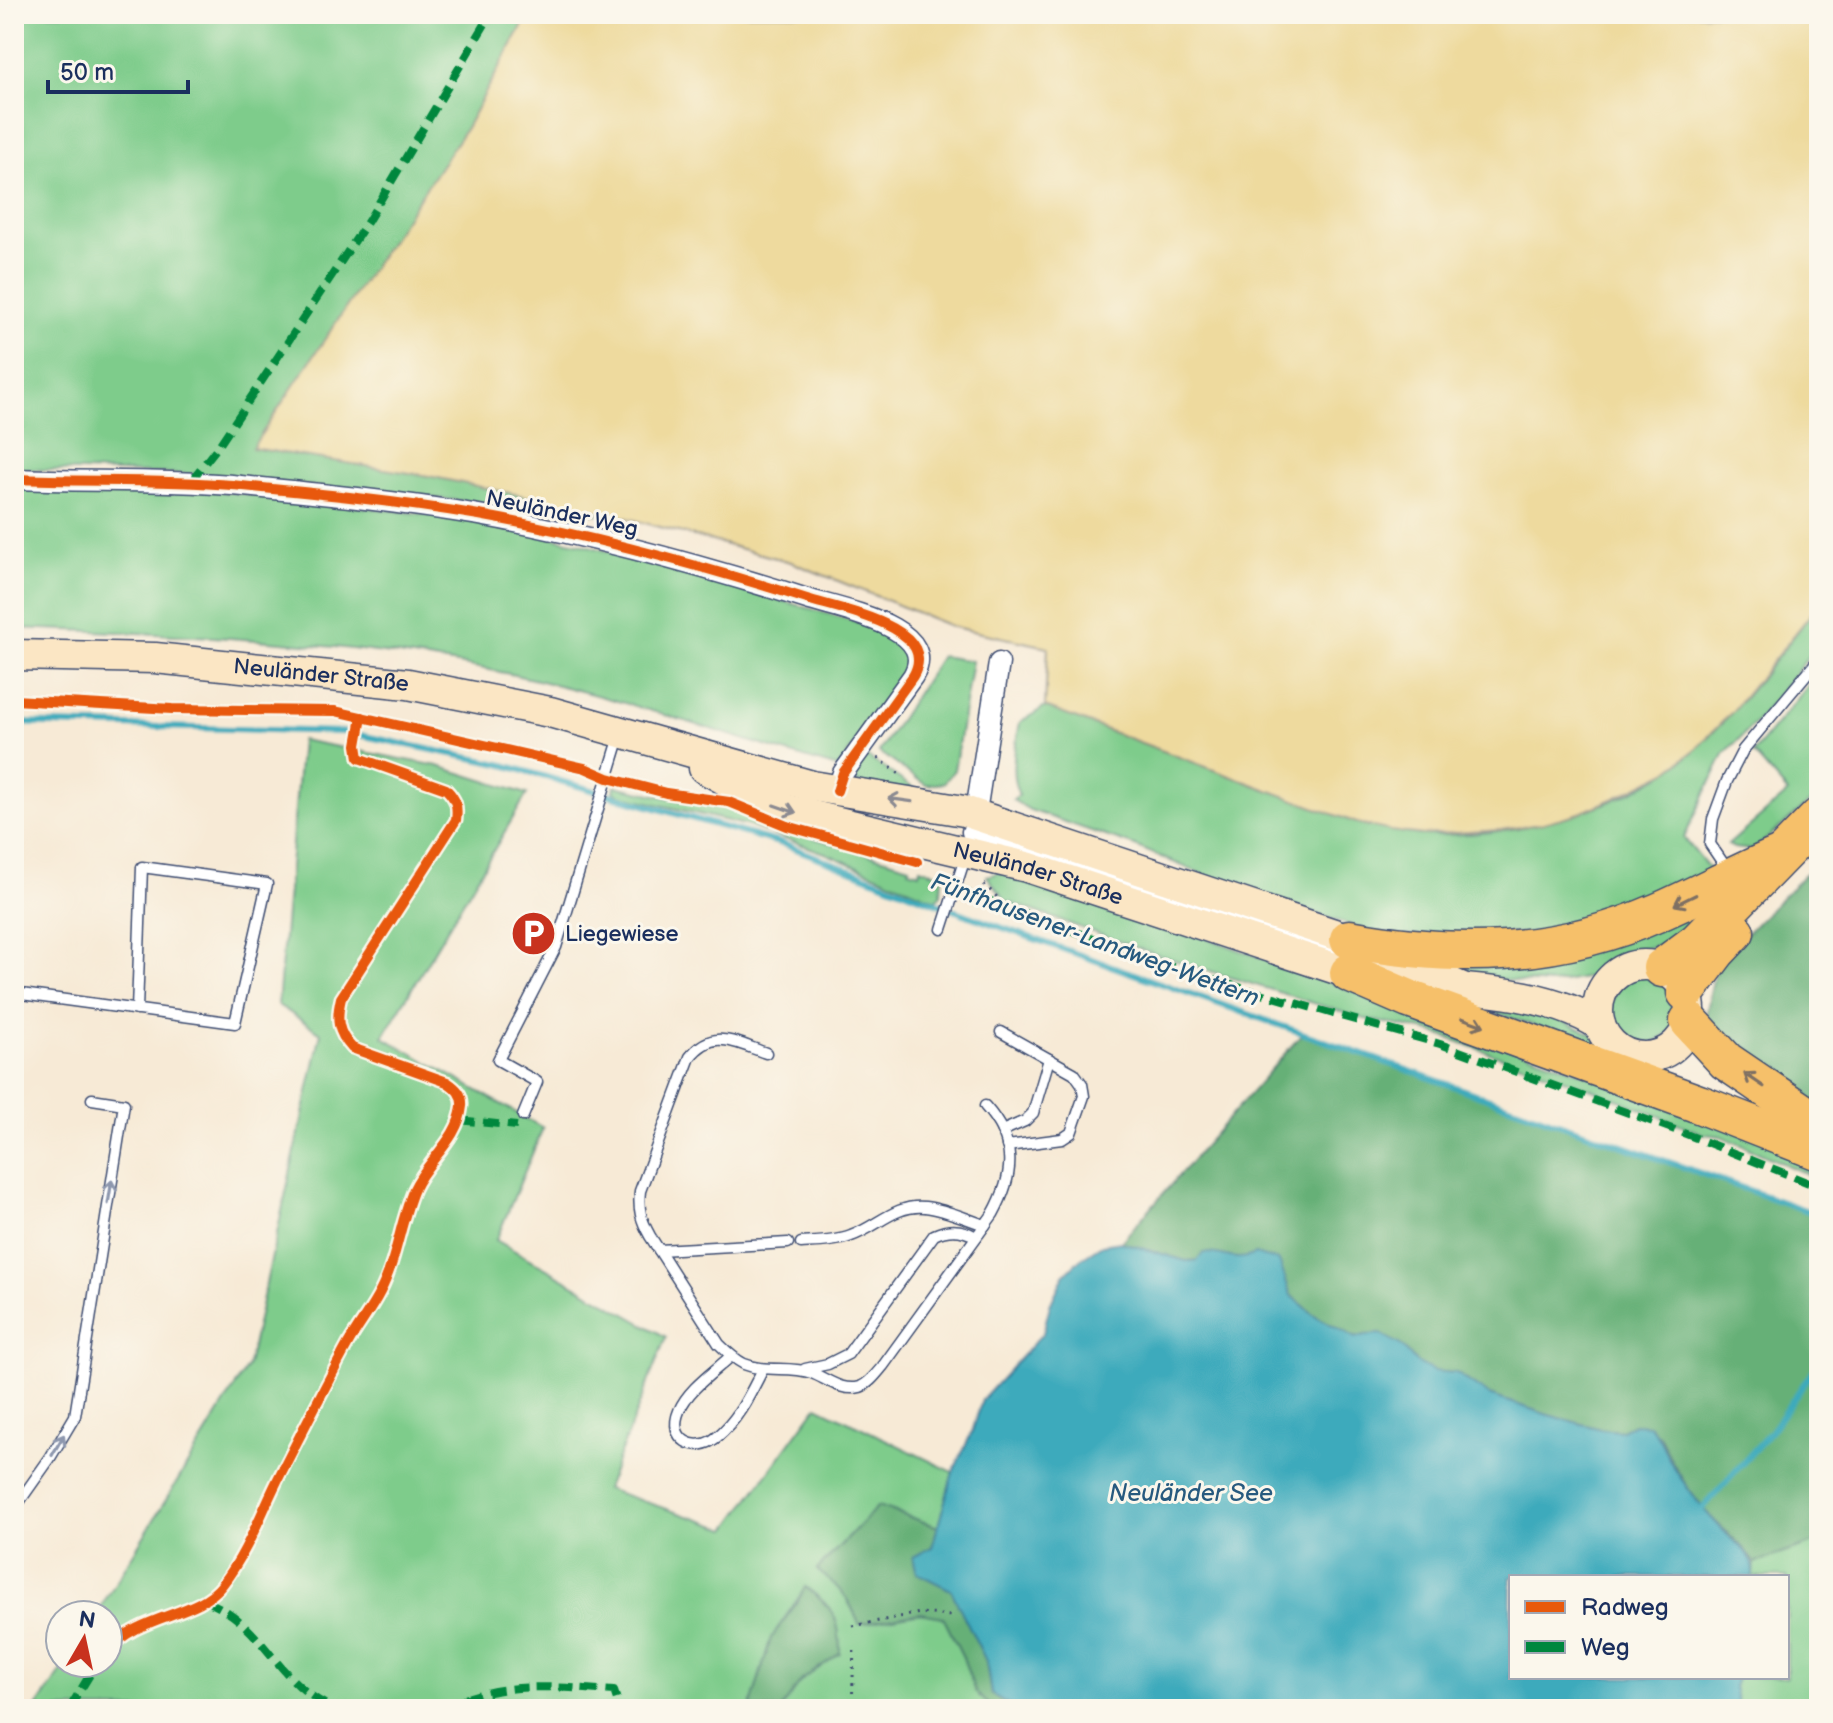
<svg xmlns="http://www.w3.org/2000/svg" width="1833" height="1723" viewBox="0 0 1833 1723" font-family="'Balsamiq Sans',sans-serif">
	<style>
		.green { fill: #7ecc8b; stroke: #4c7e74; stroke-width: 2 }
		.forest { fill: #66b077; stroke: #40706a; stroke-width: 2 }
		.sand { fill: #eeda9e; stroke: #84847e; stroke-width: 2 }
		.water { fill: #3daabc; stroke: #2c6c8d; stroke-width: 2 }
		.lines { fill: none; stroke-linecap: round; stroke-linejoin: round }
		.stream { stroke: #3daabc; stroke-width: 6 }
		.service-casing { stroke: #3c4b70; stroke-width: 13 }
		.minor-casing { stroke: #3c4b70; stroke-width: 23 }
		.secondary-casing { stroke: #3c4b70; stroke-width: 33 }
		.motorway-casing { stroke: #3c4b70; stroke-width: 41 }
		.path { stroke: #3c4b70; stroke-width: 3; stroke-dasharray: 2 6; stroke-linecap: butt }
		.service { stroke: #fff; stroke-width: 10 }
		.minor { stroke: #fff; stroke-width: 20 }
		.secondary { stroke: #fbe6c4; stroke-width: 30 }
		.motorway { stroke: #f6c06b; stroke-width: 38 }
		.quiet { stroke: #00873e; stroke-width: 8; stroke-dasharray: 16 8; stroke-linecap: butt }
		.cycleway-casing { stroke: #fbf7ec; stroke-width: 15 }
		.cycleway { stroke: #e8590c; stroke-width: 10 }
		.oneway { stroke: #8b8a91 }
		.oneway2 { stroke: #7e7064 }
		.oneway3 { stroke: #8d97ae }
		.labels { text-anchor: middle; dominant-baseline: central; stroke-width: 6; stroke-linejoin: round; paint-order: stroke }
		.street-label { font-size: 22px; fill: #1b2f5e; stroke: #fbf7ec }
		.poi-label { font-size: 22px; fill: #1b2f5e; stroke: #fbf7ec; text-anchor: start }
		.water-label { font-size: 24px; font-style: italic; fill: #275a7f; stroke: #fbf7ec }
	</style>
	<rect width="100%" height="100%" fill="#fbf7ec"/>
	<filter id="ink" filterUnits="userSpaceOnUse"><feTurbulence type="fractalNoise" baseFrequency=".0125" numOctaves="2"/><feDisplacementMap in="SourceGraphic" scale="16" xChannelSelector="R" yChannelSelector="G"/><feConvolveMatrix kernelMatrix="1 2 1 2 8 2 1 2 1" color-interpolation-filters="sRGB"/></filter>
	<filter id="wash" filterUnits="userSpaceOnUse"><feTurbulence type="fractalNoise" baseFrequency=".006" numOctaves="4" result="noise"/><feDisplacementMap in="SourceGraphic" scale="32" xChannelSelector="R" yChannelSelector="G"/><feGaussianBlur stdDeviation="1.8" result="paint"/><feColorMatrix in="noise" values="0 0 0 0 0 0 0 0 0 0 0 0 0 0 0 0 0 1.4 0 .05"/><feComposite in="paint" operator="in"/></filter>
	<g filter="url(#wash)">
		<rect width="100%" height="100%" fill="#f7ead6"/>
		<g class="green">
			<path d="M14 14H529L466 128 253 448 429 476 619 516 185 474 14 469Z"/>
			<path d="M14 485 198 489 468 519 582 544 875 627 903 642 911 664 838 768C728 736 622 698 510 674 347 640 180 634 14 628Z"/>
			<path d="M1819 604V644L1756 722 1724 754 1684 838 1713 874 1567 933 1383 936 1221 882 1135 846 1030 810 1013 800 1019 795C1008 772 1016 746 1020 722L1045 707 1357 823C1379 828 1401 834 1423 835 1513 838 1630 810 1697 748 1743 705 1780 653 1819 604Z"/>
			<path d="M941 656 972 661 954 770 944 783 926 785 879 752Z"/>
			<path d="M1819 672V795L1753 850 1734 848 1728 845 1788 793 1753 753Z"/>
			<path d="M301 740 438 766 527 794 383 1037 543 1128 496 1240 666 1337 606 1489 727 1529 817 1406 953 1472 938 1527 878 1506 817 1570C839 1587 849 1597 859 1624L920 1613 943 1616 963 1657 975 1692 994 1709H781L802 1680 840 1653C839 1616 835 1610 806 1587L771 1638 750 1709H36L67 1663H108V1615H96L248 1365 321 1033 278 1005Z"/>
			<path d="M863 754 919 792 853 783 848 775Z"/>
			<path d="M615 786 683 801 729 807 786 830 910 866 909 870 919 873 920 868 942 875 941 895 936 900 825 853 749 826 619 795 614 791Z"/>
			<path d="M1004 871 1109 903 1819 1158V1179L1721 1136 1704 1134 1592 1089 1428 1031 1365 1019 1152 953 1045 915 1006 901 987 876Z"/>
			<path d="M1740 882 1669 943 1628 952 1590 977 1552 984 1522 982 1468 975 1431 964Z"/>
			<circle cx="1645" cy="1009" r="34"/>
			<path d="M1461 1001 1538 1009 1592 1034 1606 1050Z"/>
			<path d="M1819 1541V1709H1739L1734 1687 1737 1677H1787V1577H1753L1754 1563Z"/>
		</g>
		<g class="forest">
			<path d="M1819 860V1112L1735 1056 1706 1015 1714 974 1729 951Z"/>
			<path d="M1302 1034 1819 1214V1541L1754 1563C1743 1543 1721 1529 1706 1512 1686 1489 1671 1461 1659 1435L1634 1424 1620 1431 1601 1429 1548 1415 1489 1395 1456 1373 1433 1372 1416 1362 1402 1346 1365 1335 1356 1338 1314 1315 1291 1295 1255 1254 1243 1260 1229 1257 1186 1261 1121 1242Z"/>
			<path d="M878 1506 938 1527 932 1548 986 1661 991 1694 1017 1709H994L975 1692 963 1657 943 1617 920 1613 859 1624C849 1597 839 1587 817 1570Z"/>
			<path d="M805 1587C835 1610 839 1616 840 1653L802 1680 781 1709H750L771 1638 798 1601Z"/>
		</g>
		<path class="sand" d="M529 14H1819V604L1732 712 1696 749 1667 772 1615 798 1580 813 1540 824 1501 830 1424 835 1390 831 1357 823 1045 707 1048 647 953 627 791 562 619 516 429 476 252 448 466 128Z"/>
		<path class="water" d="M1121 1242 1186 1261H1196L1204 1253C1226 1252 1233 1264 1255 1254L1279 1261 1291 1295 1314 1315 1356 1338 1365 1335 1381 1334 1402 1346 1416 1362 1433 1371 1456 1373 1489 1395 1548 1415 1601 1429 1620 1431 1634 1424 1649 1425C1659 1435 1662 1445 1668 1457 1684 1486 1706 1514 1730 1537 1744 1550 1754 1556 1753 1577H1511V1677H1737L1734 1687 1739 1709H1017L991 1694 986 1661 951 1590 917 1573 913 1557 932 1547 953 1472 972 1432 982 1400 1043 1333 1050 1305 1064 1275 1080 1259 1102 1245Z"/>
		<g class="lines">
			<g class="stream">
				<path d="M14 723 345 732 500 764 783 844 972 917 1819 1215"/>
				<path d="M1703 1508 1771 1431 1819 1362"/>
			</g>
		</g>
	</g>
	<g filter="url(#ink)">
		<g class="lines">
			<defs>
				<g id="service">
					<path d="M1727 869 1710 844 1713 819 1727 781 1743 750 1819 659"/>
					<path d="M942 929 966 855"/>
					<path d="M14 993 235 1023 267 884 142 867 137 1010"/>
					<path d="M1001 1032 1074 1073 1082 1084 1084 1096 1071 1133 1062 1139 1007 1146"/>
					<path d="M766 1053C736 1043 713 1027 690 1057L640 1191C638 1209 641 1220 650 1236L719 1344C727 1352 734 1359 744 1364 766 1373 790 1365 812 1373 827 1379 842 1392 860 1387 869 1384 877 1373 883 1366L993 1214C1015 1174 1017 1142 985 1106"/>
					<path d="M523 1116 537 1082 498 1060 556 947 621 733"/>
					<path d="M1002 1131 1025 1121 1033 1113 1049 1059"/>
					<path d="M801 1243C817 1242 835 1242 851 1236 877 1227 895 1204 925 1207 945 1209 966 1219 985 1225"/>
					<path d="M659 1250 788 1243"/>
					<path d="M731 1356C714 1372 688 1389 679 1411 667 1439 695 1455 717 1437 739 1419 750 1394 763 1369"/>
					<path d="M805 1369 828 1364 848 1354 934 1235C949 1228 963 1229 976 1237"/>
					<path d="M14 1509 50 1458 75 1416 124 1104 92 1099"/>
				</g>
				<g id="minor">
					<path d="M14 479C86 482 160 479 232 485 314 493 397 501 479 515 590 535 700 565 807 599 838 609 942 627 913 676L843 773 837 791"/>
					<path d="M974 825 999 663"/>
					<path d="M972 832 1353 959"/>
				</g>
				<g id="secondary">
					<path id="s1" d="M14 655 155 658 408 684 550 712 812 786 964 811 1349 939 1465 989"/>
					<path id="s2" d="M704 768 757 797 788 810 1027 867 1349 973 1369 977"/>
					<circle cx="1644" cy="1011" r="46"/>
					<path d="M1445 988C1495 990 1556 997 1600 1025"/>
				</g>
				<g id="motorway">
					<path d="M1349 939C1457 959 1557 957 1659 912 1700 894 1740 872 1781 855"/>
					<path d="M1662 968 1697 942 1819 817"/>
					<path d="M1349 973 1409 999 1699 1104 1819 1151"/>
					<path d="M1686 992 1716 952 1735 932"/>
					<path d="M1689 1021 1726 1061 1819 1124"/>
				</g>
			</defs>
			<use href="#service" class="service-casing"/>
			<use href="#minor" class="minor-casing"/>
			<use href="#secondary" class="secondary-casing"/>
			<use href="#motorway" class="motorway-casing"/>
			<g class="path">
				<path d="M878 758 901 775"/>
				<path d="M984 884 1007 907"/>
				<path d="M853 1626 920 1613 951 1616"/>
				<path d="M852 1709 854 1647"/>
			</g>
			<use href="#service" class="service"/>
			<use href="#minor" class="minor"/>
			<use href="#secondary" class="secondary"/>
			<use href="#motorway" class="motorway"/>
			<g class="quiet">
				<path d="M194 483 197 473 220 444 368 221 491 14"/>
				<path d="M955 888 1189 973 1440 1044 1686 1134 1819 1187"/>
				<path d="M459 1120 517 1126"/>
				<path d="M205 1601C265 1622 275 1685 336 1709"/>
				<path d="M69 1709 97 1663"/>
				<path d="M442 1709C497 1680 553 1687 614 1691L620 1709"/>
			</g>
			<defs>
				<g id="cycleway">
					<path d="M14 479C86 482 160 479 232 485 314 493 397 501 479 515 590 535 700 565 807 599 838 609 942 627 913 676L843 773 837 791"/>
					<path d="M14 700 172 709 335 711 585 768 608 778 666 793 729 802 787 826 917 862"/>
					<path d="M108 1650C140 1614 198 1616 222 1585 248 1552 262 1510 281 1473 303 1430 325 1386 348 1344 358 1326 371 1310 380 1292 397 1259 400 1222 414 1189 427 1160 459 1139 462 1106 463 1094 456 1088 447 1082L352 1048C337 1032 336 1019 341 998L456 820C458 806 456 799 446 789L359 758 357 745 362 717"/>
				</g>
			</defs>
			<use href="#cycleway" class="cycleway-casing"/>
			<use href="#cycleway" class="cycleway"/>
		</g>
		<defs><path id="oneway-shaft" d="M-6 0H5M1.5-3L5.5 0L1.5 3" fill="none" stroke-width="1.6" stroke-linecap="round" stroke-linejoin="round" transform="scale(2)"/></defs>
		<g class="oneway">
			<use href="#oneway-shaft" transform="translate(900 800) rotate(-172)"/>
			<use href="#oneway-shaft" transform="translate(785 809) rotate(19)"/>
		</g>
		<g class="oneway2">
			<use href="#oneway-shaft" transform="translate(1685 900) rotate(154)"/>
			<use href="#oneway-shaft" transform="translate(1473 1022) rotate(20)"/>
			<use href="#oneway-shaft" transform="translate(1754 1080) rotate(-146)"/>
		</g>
		<g class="oneway3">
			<use href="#oneway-shaft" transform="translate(110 1192) rotate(-81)"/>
			<use href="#oneway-shaft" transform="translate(58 1445) rotate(-60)"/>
		</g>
	</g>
	<defs>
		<symbol id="parking-disc" viewBox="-11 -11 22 22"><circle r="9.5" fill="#c8321e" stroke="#fbf7ec"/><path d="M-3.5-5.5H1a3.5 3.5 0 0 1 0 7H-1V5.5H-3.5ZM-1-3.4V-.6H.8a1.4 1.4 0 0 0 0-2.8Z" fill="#fff"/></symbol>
	</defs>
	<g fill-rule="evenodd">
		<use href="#parking-disc" x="508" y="908" width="51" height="51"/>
	</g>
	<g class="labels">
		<g class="street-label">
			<text transform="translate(562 514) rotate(12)">Neuländer Weg</text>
			<text stroke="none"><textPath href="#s1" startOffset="308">Neuländer Straße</textPath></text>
			<text stroke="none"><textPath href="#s2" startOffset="352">Neuländer Straße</textPath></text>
		</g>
		<g class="poi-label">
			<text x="565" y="934">Liegewiese</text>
		</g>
		<g class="water-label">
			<text transform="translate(1095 940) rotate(20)">Fünfhausener-Landweg-Wettern</text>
			<text x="1191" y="1493">Neuländer See</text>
		</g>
	</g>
	<rect width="1833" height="1723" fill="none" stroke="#fbf7ec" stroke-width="48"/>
	<rect x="1509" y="1575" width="280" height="104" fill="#fbf7ec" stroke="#a1a7b3" stroke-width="2"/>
	<rect x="1525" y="1601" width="40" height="12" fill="#e8590c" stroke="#a1a7b3" stroke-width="2"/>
	<text x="1581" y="1615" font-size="24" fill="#1b2f5e">Radweg</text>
	<rect x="1525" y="1641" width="40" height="12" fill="#00873e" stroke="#a1a7b3" stroke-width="2"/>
	<text x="1581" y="1655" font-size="24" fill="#1b2f5e">Weg</text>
	<g transform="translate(84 1639) rotate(9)"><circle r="38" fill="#fbf7ec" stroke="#a1a7b3" stroke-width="2"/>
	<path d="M0-6L14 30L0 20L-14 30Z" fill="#c8321e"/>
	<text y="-12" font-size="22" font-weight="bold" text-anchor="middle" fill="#1b2f5e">N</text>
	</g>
	<path d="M48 80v12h140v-12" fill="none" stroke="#1b2f5e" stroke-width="4"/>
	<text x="60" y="80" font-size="24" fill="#1b2f5e" stroke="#fbf7ec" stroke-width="6" paint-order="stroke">50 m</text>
</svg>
